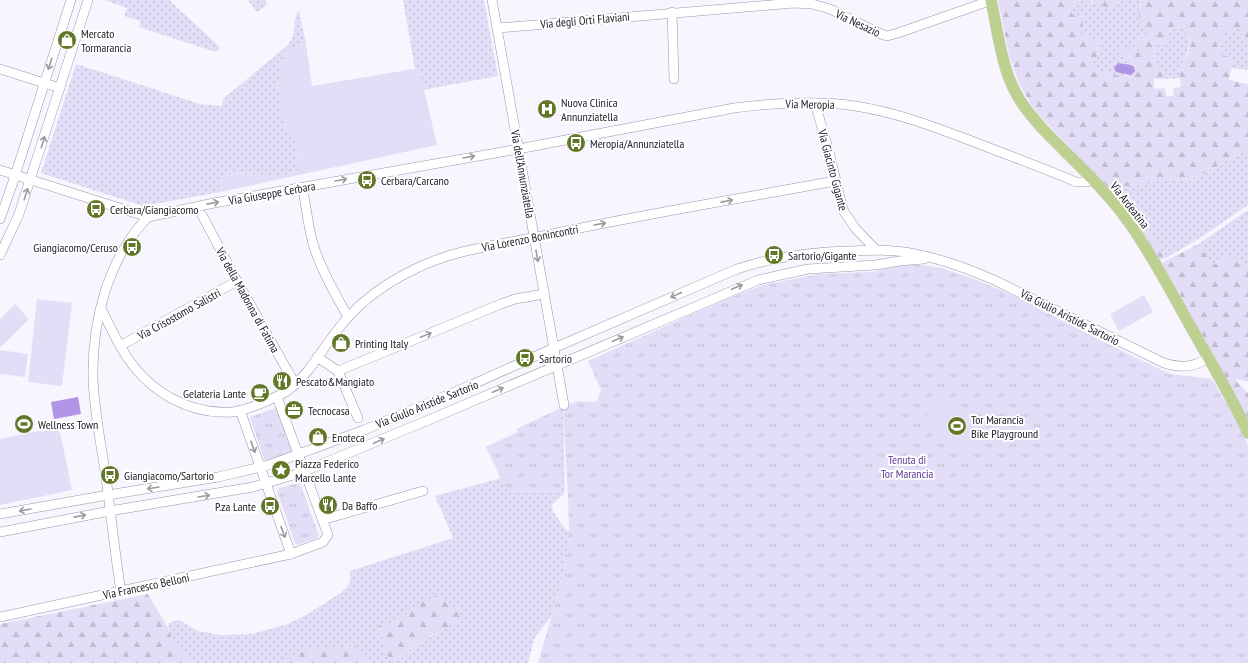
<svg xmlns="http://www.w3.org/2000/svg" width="1248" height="663" viewBox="0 0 1248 663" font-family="'PT Sans Narrow',sans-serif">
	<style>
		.grass { fill: url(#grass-dots); fill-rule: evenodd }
		.forest { fill: url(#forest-firs); fill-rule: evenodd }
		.park { fill: url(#park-tufts) }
		.pitch { fill: #e4ddf7 }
		.water { fill: #b094e6 }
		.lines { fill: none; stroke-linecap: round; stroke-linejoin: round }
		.minor-casing { stroke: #9b94ab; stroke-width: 10 }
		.major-casing { stroke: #d3d3d4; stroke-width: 12 }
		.minor { stroke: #fff; stroke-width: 9 }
		.major { stroke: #bed090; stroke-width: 11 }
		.oneway { stroke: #9c9b9f }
		.labels { text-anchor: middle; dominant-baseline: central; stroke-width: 4; stroke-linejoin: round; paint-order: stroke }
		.street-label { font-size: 12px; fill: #23212a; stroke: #fff }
		.poi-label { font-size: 12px; fill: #23212a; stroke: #fff; text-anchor: start }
		.park-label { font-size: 12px; fill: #5f3898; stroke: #fff }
	</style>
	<defs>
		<pattern id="grass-dots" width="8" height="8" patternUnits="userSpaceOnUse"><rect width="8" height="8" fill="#e4ddf7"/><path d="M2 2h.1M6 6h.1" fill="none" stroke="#c3bdd4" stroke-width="1.8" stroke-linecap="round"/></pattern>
		<pattern id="forest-firs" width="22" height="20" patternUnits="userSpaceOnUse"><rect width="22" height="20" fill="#e4ddf7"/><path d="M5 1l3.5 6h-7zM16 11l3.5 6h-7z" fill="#c3bdd4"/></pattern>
		<pattern id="park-tufts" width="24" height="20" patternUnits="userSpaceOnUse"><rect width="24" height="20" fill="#e4ddf7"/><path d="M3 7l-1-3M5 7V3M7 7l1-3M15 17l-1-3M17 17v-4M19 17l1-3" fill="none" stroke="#c3bdd4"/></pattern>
	</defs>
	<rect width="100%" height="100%" fill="#f8f5ff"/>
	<g class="grass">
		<path d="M104 0H169L220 47 216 52 139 27 141 21 124 16 127 8Z"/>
		<path d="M248 0H265L267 5 257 12Z"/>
		<path d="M403 0H484L498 76 423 90 415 69Z"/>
		<path d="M1082 0H1089L1091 3 1115 7 1121 0H1138C1143 7 1140 15 1142 23L1148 26 1150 30 1147 36 1138 39 1139 52H1133L1119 48V54C1131 56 1136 63 1135 75L1132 78 1100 72 1091 60 1069 7 1082 4Z"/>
		<path d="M299 10 306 44C280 48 281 60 283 81L277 82 285 130H294L299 171 281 176 234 173C224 175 220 182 221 192L143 206 41 173 76 64 200 104 222 106 223 99 287 46C299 32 291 22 299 10Z"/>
		<path d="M1174 27 1183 28C1200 52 1177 55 1181 78L1166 79V73L1158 71 1154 61 1157 42Z"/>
		<path d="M1225 27 1227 28 1239 27 1248 49V70L1230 68 1233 62V58L1219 54 1216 45H1222L1224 39 1223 37V29Z"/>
		<path d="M1248 150V205L1200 238 1166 258 1122 187 1135 185 1144 186 1153 181H1173L1194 178Z"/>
		<path d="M1248 210V265L1242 267 1239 262 1226 257 1217 264 1213 265 1201 248 1197 245Z"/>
		<path d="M563 407 565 489 564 494 552 505 553 511 566 530 571 531 562 579 551 617 534 639 528 663H367L366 655 356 646 304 650 283 663H193C184 650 166 641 169 623L179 620 198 631 220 635 252 634 288 624 308 614 342 592 350 583V571L453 538 435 496 501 478 486 447 518 432 517 429ZM447 601 454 607 459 609 442 631C433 633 433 635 426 640 415 647 410 648 401 659L384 651V641L379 626 400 620 417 604Z"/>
	</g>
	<g class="forest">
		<path d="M998 0H1082V4L1069 7 1073 15 1084 17 1081 34 1100 41 1098 58 1091 60 1100 72 1132 78 1135 75C1136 63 1130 56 1119 54V47L1128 48 1133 52H1139V49L1134 47V43L1138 39 1146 36 1147 33 1149 30 1148 26 1142 23 1138 11 1141 5 1138 0H1248V49L1239 27 1234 28 1233 33 1229 34 1227 31V28L1225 27 1223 29 1225 33 1223 37 1226 41 1224 44 1216 45 1219 47V54L1233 58C1233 63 1230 73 1229 80L1248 84V150L1194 178 1173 181H1153L1144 186 1135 185 1122 187 1166 258 1160 260 1124 205 1045 121 1032 106 1025 94 1019 83 1009 55ZM1174 27 1183 28C1189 36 1193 45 1187 55 1184 60 1181 62 1180 68 1179 74 1181 81 1181 87L1173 88 1174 96H1166L1165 88 1154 89V79H1166V73L1158 71 1154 61 1157 42 1164 44H1170L1173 39 1168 32Z"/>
		<path d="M1089 0H1121L1115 7 1108 10 1104 6H1098Z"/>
		<path d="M1196 245 1201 248 1213 265C1218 264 1220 260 1225 258 1232 254 1239 261 1242 267L1248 265V382L1237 379 1236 381 1248 393V427C1221 371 1193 317 1162 263Z"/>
		<path d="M148 594 168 628 172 639 193 663H0V624Z"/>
		<path d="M439 595 461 611V616L454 623 442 631 433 633 426 640 410 649 397 662 392 661 384 651V641L378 633 379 626 400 620 417 604Z"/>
		<path d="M356 646 366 655 367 663H283L304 650Z"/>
	</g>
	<g class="park">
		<path d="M901 265H922L942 268 974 279 1019 298 1108 344 1170 374 1212 379 1236 419 1248 445V663H538L562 579 569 531 568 498 563 407 577 401 596 402 601 390 588 361 726 299 763 285 819 274 872 272Z"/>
		<path d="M276 408 292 452 265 462 250 417Z"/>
		<path d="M561 408 562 493H508L486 447 518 432 517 429Z"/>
		<path d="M298 483H300L319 536 317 538 298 545 295 543 277 491 279 488Z"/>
	</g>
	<g class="pitch">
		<path d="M306 44 312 86 419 68 437 145 221 192V180L228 174 234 173 281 176 299 171 294 130 285 131 277 82 283 81C281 59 280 48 306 44Z"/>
		<path d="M1144 295 1153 312 1119 331 1110 314Z"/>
		<path d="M37 299 72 303 62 386 28 382Z"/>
		<path d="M15 304 29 319 0 348V319Z"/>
		<path d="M0 350 28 354 25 377 0 374Z"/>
		<path d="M940 402 943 403 950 409 960 407 974 419 987 418 990 421 970 440 967 452 960 455 945 436 932 431 926 413 932 406Z"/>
		<path d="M59 427 72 490 0 505V439Z"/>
	</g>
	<g class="water">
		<path d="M1118 63 1131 65 1134 67 1135 71 1131 75 1116 72 1114 68Z"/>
		<path d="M78 397 81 414 54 419 51 402Z"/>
	</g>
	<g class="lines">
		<defs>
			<g id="minor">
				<path d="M492 0 564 405"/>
				<path d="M672 12 674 79"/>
				<path d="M498 28 794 3 812 4 830 9 881 34 887 36 898 33 992 0"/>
				<path d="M0 69 60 88"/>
				<path d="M815 103 829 152 843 210 855 228 876 250"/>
				<path d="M0 170 148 217 214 203 513 150 734 108C774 103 815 100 855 106 895 112 932 126 969 140 1005 154 1041 167 1076 182H1087L1093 179"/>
				<path d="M304 196C307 213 309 231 314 247 322 272 336 295 348 317"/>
				<path d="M202 215 237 281 295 384"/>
				<path d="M0 219 13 182 71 0"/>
				<path d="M0 255 19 214 88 0"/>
				<path d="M101 308C109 325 117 342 127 357 150 392 190 415 232 412 242 411 251 407 260 404 269 400 279 396 287 391 310 375 325 343 344 322 363 299 388 282 415 269 455 249 499 245 542 236 639 215 738 199 835 181"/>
				<path d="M120 346 237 281"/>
				<path d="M317 357 338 371 358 418"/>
				<path d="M338 371 501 304 515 299 544 294"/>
				<path d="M240 410 291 554"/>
				<path d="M0 514 108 495 218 477 269 465 364 430 469 386 554 348 737 269C774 257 810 252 848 251 871 250 893 249 915 254 942 259 969 269 994 280L1164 363C1179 368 1195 367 1208 358"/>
				<path d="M322 520 423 491"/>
				<path d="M0 532 110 511 253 487 300 473 431 419 758 280 808 269 876 265 899 261 924 259"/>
				<path d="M121 592C115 554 111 516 106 477 101 444 94 411 93 378 92 321 108 258 148 217"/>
				<path d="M0 617 291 554 323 542 328 535 277 397"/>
			</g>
			<path id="major" d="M991 0C997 28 1002 69 1016 93 1022 106 1032 116 1041 127 1068 156 1098 181 1122 213 1149 249 1170 290 1192 329 1211 363 1232 397 1248 433"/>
		</defs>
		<use href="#minor" class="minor-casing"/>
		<use href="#major" class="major-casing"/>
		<use href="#minor" class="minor"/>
		<use href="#major" class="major"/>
	</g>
	<defs><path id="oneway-shaft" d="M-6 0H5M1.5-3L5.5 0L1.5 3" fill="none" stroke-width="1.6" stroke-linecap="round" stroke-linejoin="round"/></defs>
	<g class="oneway">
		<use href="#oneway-shaft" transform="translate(50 64) rotate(108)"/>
		<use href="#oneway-shaft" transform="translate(43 142) rotate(-73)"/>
		<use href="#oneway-shaft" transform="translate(469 157) rotate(-10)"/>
		<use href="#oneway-shaft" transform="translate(341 180) rotate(-10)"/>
		<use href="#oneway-shaft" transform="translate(26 194) rotate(-72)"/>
		<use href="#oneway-shaft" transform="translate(727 201) rotate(-11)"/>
		<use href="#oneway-shaft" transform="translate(213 203) rotate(-11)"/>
		<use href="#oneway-shaft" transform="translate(600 224) rotate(-10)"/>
		<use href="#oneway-shaft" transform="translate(537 256) rotate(80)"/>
		<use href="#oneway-shaft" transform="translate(737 287) rotate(-23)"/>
		<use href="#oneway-shaft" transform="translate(676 295) rotate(156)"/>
		<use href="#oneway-shaft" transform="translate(426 335) rotate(-22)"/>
		<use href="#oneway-shaft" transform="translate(618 339) rotate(-23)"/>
		<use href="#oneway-shaft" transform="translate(498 390) rotate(-23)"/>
		<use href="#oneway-shaft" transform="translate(379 441) rotate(-23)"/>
		<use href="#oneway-shaft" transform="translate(253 447) rotate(70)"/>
		<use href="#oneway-shaft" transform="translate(153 488) rotate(171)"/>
		<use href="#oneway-shaft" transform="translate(204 496) rotate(-9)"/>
		<use href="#oneway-shaft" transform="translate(25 510) rotate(170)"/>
		<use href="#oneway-shaft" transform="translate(80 516) rotate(-11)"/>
		<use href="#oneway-shaft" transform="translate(283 532) rotate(70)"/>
	</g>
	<defs>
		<symbol id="shop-disc" viewBox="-11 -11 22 22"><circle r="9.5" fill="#627828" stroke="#fff"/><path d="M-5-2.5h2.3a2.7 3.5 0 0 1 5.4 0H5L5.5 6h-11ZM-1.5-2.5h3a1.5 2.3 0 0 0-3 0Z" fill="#fff"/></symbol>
		<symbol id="hospital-disc" viewBox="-11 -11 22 22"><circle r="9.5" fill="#627828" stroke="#fff"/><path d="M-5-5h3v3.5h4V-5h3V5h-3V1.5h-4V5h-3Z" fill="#fff"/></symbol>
		<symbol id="bus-disc" viewBox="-11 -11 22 22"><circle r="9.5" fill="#627828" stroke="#fff"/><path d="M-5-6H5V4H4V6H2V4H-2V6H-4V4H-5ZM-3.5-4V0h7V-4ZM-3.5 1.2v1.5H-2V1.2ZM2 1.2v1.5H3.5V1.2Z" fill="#fff"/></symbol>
		<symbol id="restaurant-disc" viewBox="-11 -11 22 22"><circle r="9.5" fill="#627828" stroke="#fff"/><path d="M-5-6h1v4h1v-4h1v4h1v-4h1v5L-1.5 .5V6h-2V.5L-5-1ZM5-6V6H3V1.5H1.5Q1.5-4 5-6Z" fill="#fff"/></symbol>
		<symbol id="cafe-disc" viewBox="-11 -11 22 22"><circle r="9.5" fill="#627828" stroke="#fff"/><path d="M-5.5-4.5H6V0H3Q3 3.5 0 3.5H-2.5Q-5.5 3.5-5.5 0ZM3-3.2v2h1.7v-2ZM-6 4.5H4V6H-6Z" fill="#fff"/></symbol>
		<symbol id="office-disc" viewBox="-11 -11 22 22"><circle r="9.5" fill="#627828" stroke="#fff"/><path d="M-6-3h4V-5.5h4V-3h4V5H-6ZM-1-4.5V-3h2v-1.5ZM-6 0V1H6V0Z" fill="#fff"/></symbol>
		<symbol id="stadium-disc" viewBox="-11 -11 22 22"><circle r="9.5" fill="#627828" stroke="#fff"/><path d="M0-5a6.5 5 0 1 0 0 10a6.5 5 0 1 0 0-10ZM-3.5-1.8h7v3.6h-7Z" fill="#fff"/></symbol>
		<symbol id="sight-disc" viewBox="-11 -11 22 22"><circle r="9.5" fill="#627828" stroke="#fff"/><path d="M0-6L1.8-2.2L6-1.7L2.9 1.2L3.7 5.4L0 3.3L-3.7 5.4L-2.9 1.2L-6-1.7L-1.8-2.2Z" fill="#fff"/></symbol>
	</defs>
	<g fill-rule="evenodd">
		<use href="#shop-disc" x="56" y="29" width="22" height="22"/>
		<use href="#hospital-disc" x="536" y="98" width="22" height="22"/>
		<use href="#bus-disc" x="565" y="132" width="22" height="22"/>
		<use href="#bus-disc" x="356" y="169" width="22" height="22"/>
		<use href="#bus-disc" x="85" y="198" width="22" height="22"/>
		<use href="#bus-disc" x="121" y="236" width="22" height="22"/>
		<use href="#bus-disc" x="763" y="244" width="22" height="22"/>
		<use href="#shop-disc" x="330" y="332" width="22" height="22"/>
		<use href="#bus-disc" x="514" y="347" width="22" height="22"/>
		<use href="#restaurant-disc" x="271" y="370" width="22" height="22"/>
		<use href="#cafe-disc" x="249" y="382" width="22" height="22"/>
		<use href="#office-disc" x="283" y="399" width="22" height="22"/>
		<use href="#stadium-disc" x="13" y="413" width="22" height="22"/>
		<use href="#stadium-disc" x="946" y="415" width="22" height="22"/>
		<use href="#shop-disc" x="307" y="426" width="22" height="22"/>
		<use href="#sight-disc" x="270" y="459" width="22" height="22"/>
		<use href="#bus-disc" x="99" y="464" width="22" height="22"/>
		<use href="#restaurant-disc" x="317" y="494" width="22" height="22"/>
		<use href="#bus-disc" x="259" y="495" width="22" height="22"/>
	</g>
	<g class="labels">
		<g class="street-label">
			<text transform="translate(585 20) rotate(-5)">Via degli Orti Flaviani</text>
			<text transform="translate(858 23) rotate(25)">Via Nesazio</text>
			<text transform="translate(810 104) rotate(1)">Via Meropia</text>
			<text transform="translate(833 170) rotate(75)">Via Giacinto Gigante</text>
			<text transform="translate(523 174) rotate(80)">Via dell'Annunziatella</text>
			<text transform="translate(272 193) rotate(-10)">Via Giuseppe Cerbara</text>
			<text transform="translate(1130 205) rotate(52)">Via Ardeatina</text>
			<text transform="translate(530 238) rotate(-11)">Via Lorenzo Bonincontri</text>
			<text transform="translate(248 300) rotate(61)">Via della Madonna di Fatima</text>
			<text transform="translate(179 314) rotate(-29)">Via Crisostomo Salistri</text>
			<text transform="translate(1070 317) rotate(27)">Via Giulio Aristide Sartorio</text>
			<text transform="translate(427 404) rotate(-22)">Via Giulio Aristide Sartorio</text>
			<text transform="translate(146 586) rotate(-12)">Via Francesco Belloni</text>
		</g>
		<g class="poi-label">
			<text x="81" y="33">Mercato<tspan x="81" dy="14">Tormarancia</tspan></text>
			<text x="561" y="102">Nuova Clinica<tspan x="561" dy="14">Annunziatella</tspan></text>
			<text x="590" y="143">Meropia/Annunziatella</text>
			<text x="381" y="180">Cerbara/Carcano</text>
			<text x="110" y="209">Cerbara/Giangiacomo</text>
			<text x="118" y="247" text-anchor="end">Giangiacomo/Ceruso</text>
			<text x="788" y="255">Sartorio/Gigante</text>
			<text x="355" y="343">Printing Italy</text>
			<text x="539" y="358">Sartorio</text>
			<text x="296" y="381">Pescato&amp;Mangiato</text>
			<text x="246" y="393" text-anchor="end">Gelateria Lante</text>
			<text x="308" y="410">Tecnocasa</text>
			<text x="971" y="419">Tor Marancia<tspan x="971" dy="14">Bike Playground</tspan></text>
			<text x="38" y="424">Wellness Town</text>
			<text x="332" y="437">Enoteca</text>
			<text x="295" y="463">Piazza Federico<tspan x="295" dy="14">Marcello Lante</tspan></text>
			<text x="124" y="475">Giangiacomo/Sartorio</text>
			<text x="342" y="505">Da Baffo</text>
			<text x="256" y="506" text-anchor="end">P.za Lante</text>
		</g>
		<g class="park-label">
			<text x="907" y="459">Tenuta di<tspan x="907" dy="14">Tor Marancia</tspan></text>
		</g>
	</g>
</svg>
